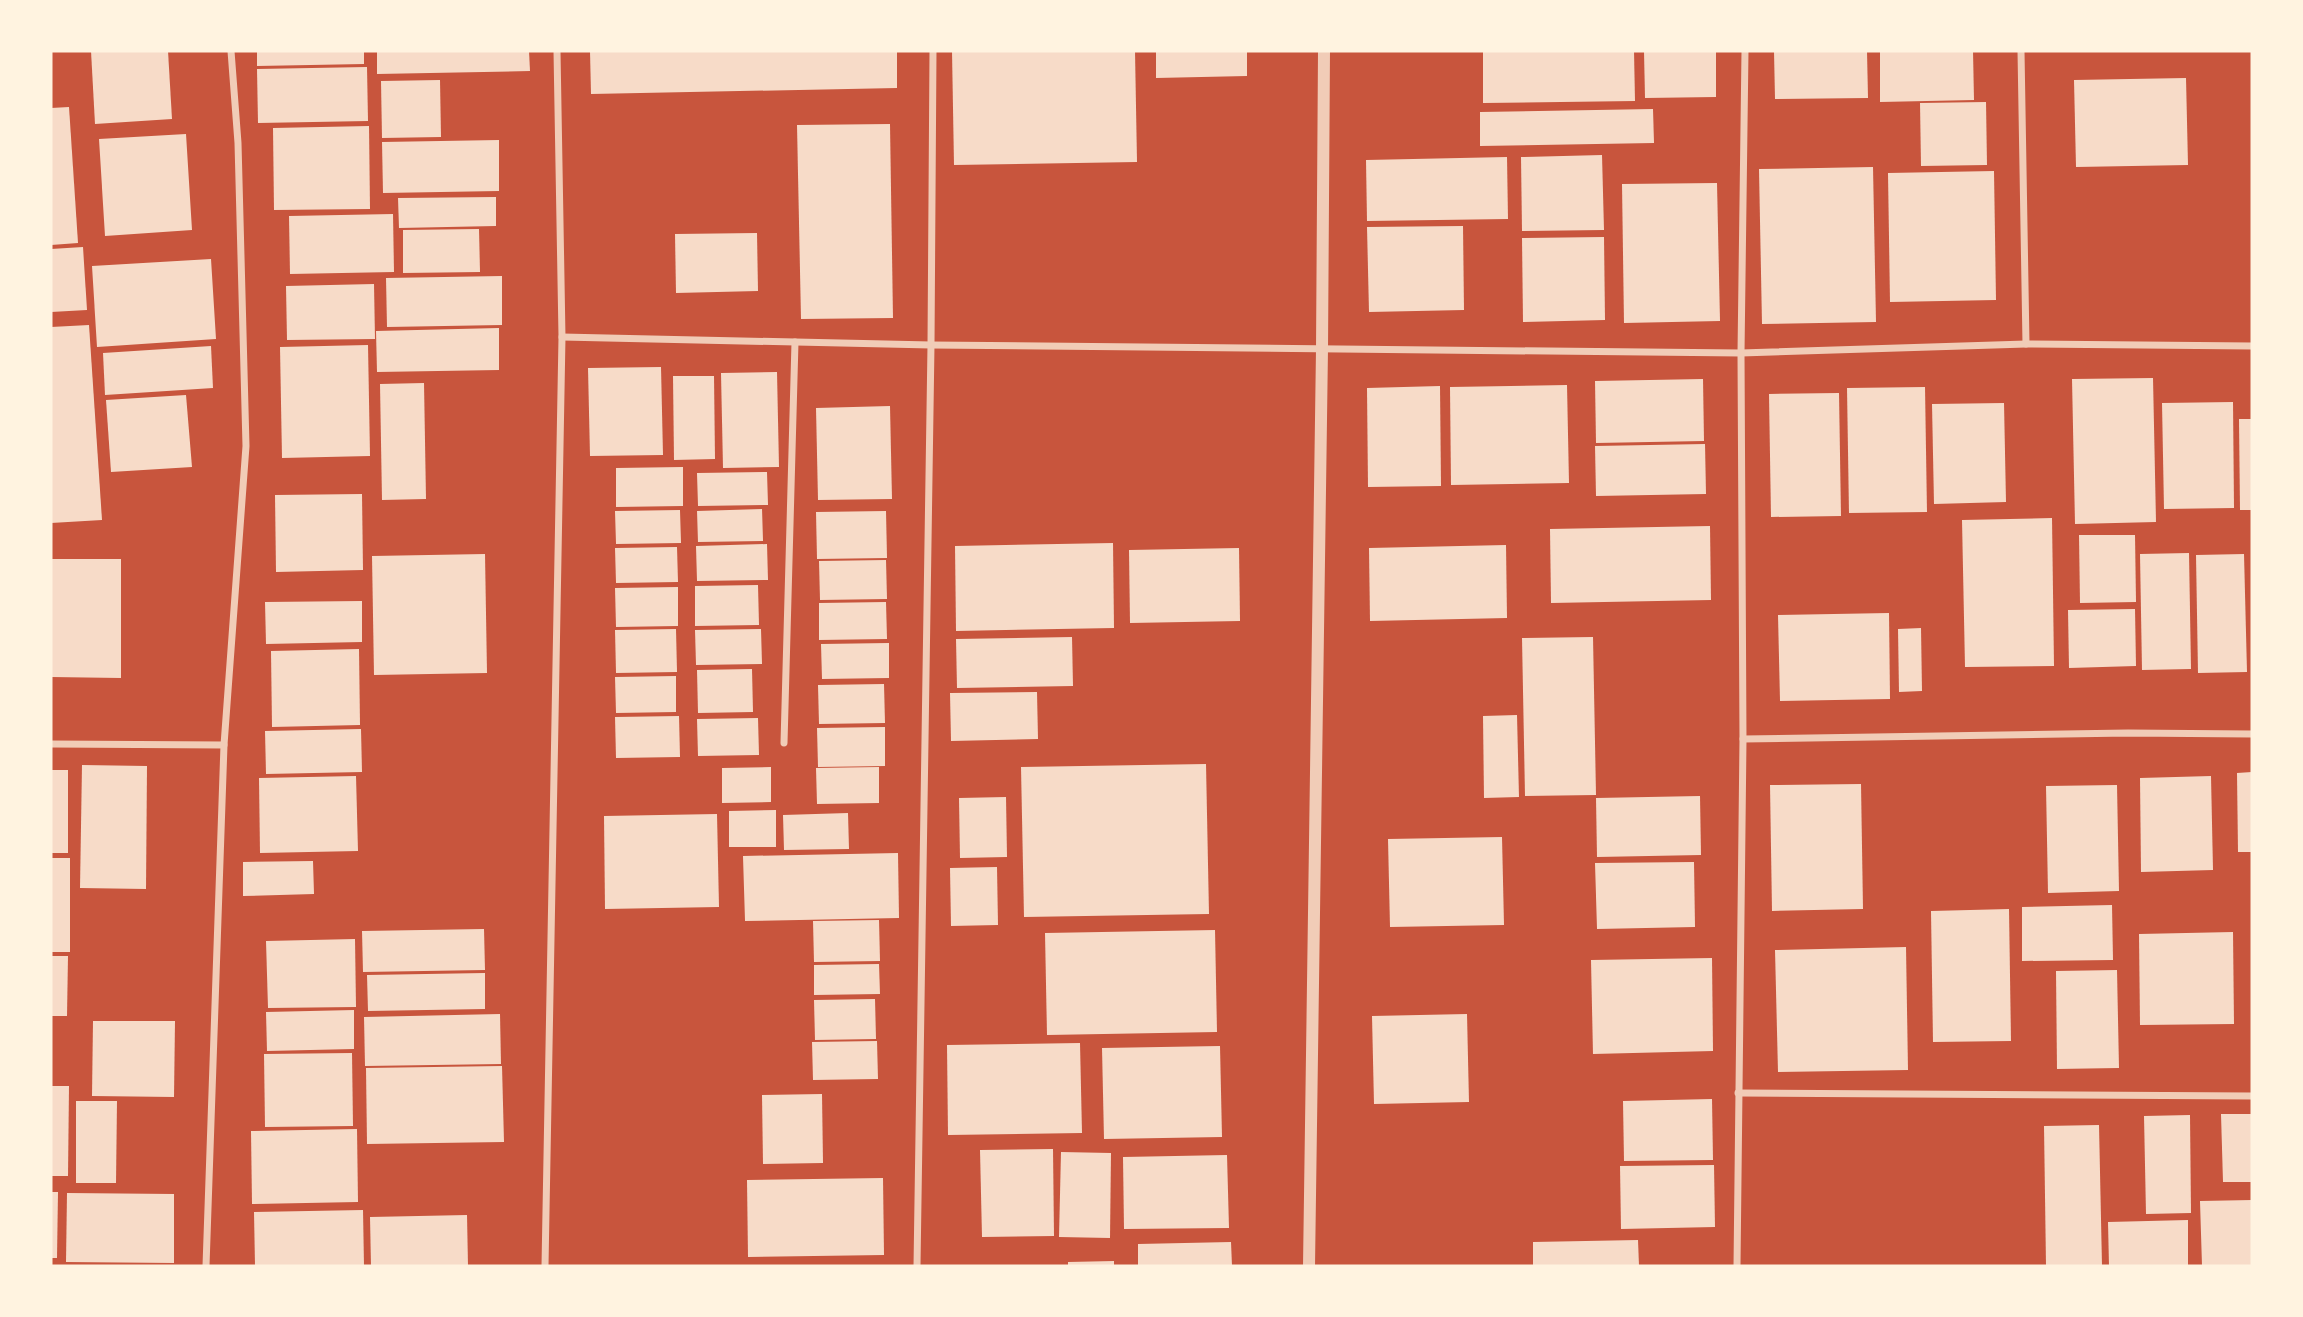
<svg xmlns="http://www.w3.org/2000/svg" width="2303" height="1317" viewBox="0 0 2303 1317" font-family="Ubuntu,sans-serif">
	<style>
		.building { fill: #f7dbc8 }
		.lines { fill: none; stroke-linecap: round; stroke-linejoin: round }
		.minor { stroke: #f1ccb7; stroke-width: 7 }
		.tertiary { stroke: #f1ccb7; stroke-width: 12 }
	</style>
	<rect width="100%" height="100%" fill="#c8553d"/>
	<g class="building">
		<path d="M91 51H168L172 119 95 124Z"/>
		<path d="M257 51H364V64L257 66Z"/>
		<path d="M377 51H529L530 71 377 74Z"/>
		<path d="M590 51H897V88L591 94Z"/>
		<path d="M952 51H1135L1137 162 954 165Z"/>
		<path d="M1156 51H1247V76L1156 78Z"/>
		<path d="M1483 51H1634L1635 101 1483 103Z"/>
		<path d="M1644 51H1716V97L1645 98Z"/>
		<path d="M1774 51H1867L1868 98 1775 99Z"/>
		<path d="M1880 51H1973L1974 100 1880 102Z"/>
		<path d="M367 67 368 121 258 123 257 69Z"/>
		<path d="M2186 78 2188 165 2076 167 2074 80Z"/>
		<path d="M440 80 441 137 382 138 381 81Z"/>
		<path d="M1986 102 1987 165 1921 166 1920 103Z"/>
		<path d="M69 107 78 243 51 245V108Z"/>
		<path d="M1653 109 1654 143 1480 146V112Z"/>
		<path d="M890 124 893 318 801 319 797 125Z"/>
		<path d="M369 126 370 209 274 210 273 128Z"/>
		<path d="M186 134 192 230 105 236 99 139Z"/>
		<path d="M499 140V191L383 193 382 142Z"/>
		<path d="M1602 155 1604 230 1522 231 1521 157Z"/>
		<path d="M1507 157 1508 219 1367 221 1366 160Z"/>
		<path d="M1873 167 1876 322 1762 324 1759 169Z"/>
		<path d="M1994 171 1996 300 1890 302 1888 173Z"/>
		<path d="M1717 183 1720 321 1624 323 1622 184Z"/>
		<path d="M496 197V226L399 228 398 198Z"/>
		<path d="M393 214 394 272 290 274 289 216Z"/>
		<path d="M1463 226 1464 310 1369 312 1367 227Z"/>
		<path d="M479 229 480 272 403 273V230Z"/>
		<path d="M757 233 758 291 676 293 675 234Z"/>
		<path d="M1604 237 1605 320 1523 322 1522 238Z"/>
		<path d="M83 247 87 310 51 312V249Z"/>
		<path d="M211 259 216 339 97 347 92 266Z"/>
		<path d="M502 276V325L387 327 386 278Z"/>
		<path d="M374 284 375 339 287 340 286 286Z"/>
		<path d="M89 325 102 520 51 523V327Z"/>
		<path d="M499 328V370L377 372 376 331Z"/>
		<path d="M368 345 370 456 282 458 280 347Z"/>
		<path d="M211 346 213 388 105 395 103 353Z"/>
		<path d="M661 367 663 455 590 456 588 368Z"/>
		<path d="M777 372 779 467 723 468 721 373Z"/>
		<path d="M673 376H714L715 459 674 460Z"/>
		<path d="M2153 378 2156 522 2075 524 2072 379Z"/>
		<path d="M1703 379 1704 441 1596 443 1595 381Z"/>
		<path d="M424 383 426 499 382 500 380 384Z"/>
		<path d="M1567 385 1569 483 1451 485 1450 387Z"/>
		<path d="M1440 386 1441 486 1368 487 1367 388Z"/>
		<path d="M1925 387 1927 512 1849 513 1847 388Z"/>
		<path d="M1839 393 1841 516 1771 517 1769 394Z"/>
		<path d="M186 395 192 467 111 472 106 400Z"/>
		<path d="M2233 402 2234 508 2164 509 2162 403Z"/>
		<path d="M2004 403 2006 502 1934 504 1932 404Z"/>
		<path d="M890 406 892 499 818 500 816 408Z"/>
		<path d="M2239 419H2252V510H2240Z"/>
		<path d="M1705 444 1706 494 1596 496 1595 446Z"/>
		<path d="M683 467V506L616 507V468Z"/>
		<path d="M767 472 768 505 698 506 697 473Z"/>
		<path d="M362 494 363 570 276 572 275 495Z"/>
		<path d="M762 509 763 541 698 542 697 511Z"/>
		<path d="M680 510 681 543 616 544 615 511Z"/>
		<path d="M886 511 887 558 817 559 816 512Z"/>
		<path d="M2052 518 2054 666 1965 667 1962 520Z"/>
		<path d="M1710 526 1711 600 1551 603 1550 529Z"/>
		<path d="M2079 535H2135L2136 602 2080 603Z"/>
		<path d="M1113 543 1114 628 956 631 955 546Z"/>
		<path d="M767 544 768 580 697 581 696 546Z"/>
		<path d="M1506 545 1507 618 1370 621 1369 548Z"/>
		<path d="M677 547 678 582 616 583 615 548Z"/>
		<path d="M1239 548 1240 621 1130 623 1129 550Z"/>
		<path d="M2189 553 2191 669 2142 670 2140 554Z"/>
		<path d="M485 554 487 673 374 675 372 556Z"/>
		<path d="M2244 554 2247 672 2198 673 2196 555Z"/>
		<path d="M51 559H121V678L51 677Z"/>
		<path d="M886 560 887 599 820 600 819 561Z"/>
		<path d="M758 585 759 625 695 626V586Z"/>
		<path d="M678 587V626L616 627 615 588Z"/>
		<path d="M362 601V642L266 644 265 602Z"/>
		<path d="M886 602 887 639 819 640V603Z"/>
		<path d="M2135 609 2136 666 2069 668 2068 610Z"/>
		<path d="M1889 613 1890 699 1780 701 1778 615Z"/>
		<path d="M1921 628 1922 691 1899 692 1898 629Z"/>
		<path d="M676 629 677 672 616 673 615 630Z"/>
		<path d="M761 629 762 664 696 665 695 630Z"/>
		<path d="M1072 637 1073 686 957 688 956 639Z"/>
		<path d="M1593 637 1596 795 1525 796 1522 638Z"/>
		<path d="M889 643V678L822 679 821 644Z"/>
		<path d="M359 649 360 725 272 727 271 651Z"/>
		<path d="M752 669 753 712 698 713 697 670Z"/>
		<path d="M676 676V712L616 713 615 677Z"/>
		<path d="M884 684 885 723 819 724 818 685Z"/>
		<path d="M1037 692 1038 739 951 741 950 693Z"/>
		<path d="M1517 715 1519 797 1484 798 1483 716Z"/>
		<path d="M679 716 680 757 616 758 615 717Z"/>
		<path d="M758 718 759 755 698 756 697 719Z"/>
		<path d="M885 727V766L818 767 817 728Z"/>
		<path d="M361 729 362 772 266 774 265 731Z"/>
		<path d="M1206 764 1209 914 1024 917 1021 767Z"/>
		<path d="M82 765 147 766 146 889 80 888Z"/>
		<path d="M771 767V802L722 803V768Z"/>
		<path d="M879 767V803L817 804 816 768Z"/>
		<rect x="51" y="770" width="17" height="83"/>
		<path d="M2252 772V852H2238L2237 773Z"/>
		<path d="M356 776 358 851 260 853 259 778Z"/>
		<path d="M2211 776 2213 870 2141 872 2140 778Z"/>
		<path d="M1861 784 1863 909 1772 911 1770 785Z"/>
		<path d="M2117 785 2119 891 2048 893 2046 786Z"/>
		<path d="M1700 796 1701 855 1597 857 1596 798Z"/>
		<path d="M1006 797 1007 857 960 858 959 798Z"/>
		<path d="M776 810V847H729V811Z"/>
		<path d="M848 813 849 849 784 850 783 815Z"/>
		<path d="M717 814 719 907 605 909 604 816Z"/>
		<path d="M1502 837 1504 925 1390 927 1388 839Z"/>
		<path d="M898 853 899 918 745 921 743 856Z"/>
		<rect x="51" y="858" width="19" height="94"/>
		<path d="M313 861 314 894 243 896V862Z"/>
		<path d="M1694 862 1695 927 1597 929 1595 863Z"/>
		<path d="M997 867 998 925 951 926 950 868Z"/>
		<path d="M2112 905 2113 960 2022 961V907Z"/>
		<path d="M2009 909 2011 1041 1933 1042 1931 911Z"/>
		<path d="M879 920 880 961 814 962 813 921Z"/>
		<path d="M484 929 485 970 363 972 362 931Z"/>
		<path d="M1215 930 1217 1032 1047 1035 1045 933Z"/>
		<path d="M2233 932 2234 1024 2140 1025 2139 934Z"/>
		<path d="M355 939 356 1007 268 1008 266 941Z"/>
		<path d="M1906 947 1908 1070 1778 1072 1775 950Z"/>
		<path d="M51 956H68L67 1016H51Z"/>
		<path d="M1712 958 1713 1051 1593 1054 1591 960Z"/>
		<path d="M879 964 880 994 814 995V965Z"/>
		<path d="M2117 970 2119 1068 2057 1069 2056 971Z"/>
		<path d="M485 973V1009L368 1011 367 975Z"/>
		<path d="M875 999 876 1039 815 1040 814 1000Z"/>
		<path d="M354 1010V1049L267 1051 266 1012Z"/>
		<path d="M500 1014 501 1064 365 1066 364 1017Z"/>
		<path d="M1467 1014 1469 1102 1374 1104 1372 1016Z"/>
		<path d="M93 1021H175L174 1097 92 1096Z"/>
		<path d="M877 1041 878 1079 813 1080 812 1042Z"/>
		<path d="M1080 1043 1082 1133 948 1135 947 1045Z"/>
		<path d="M1220 1046 1222 1137 1104 1139 1102 1048Z"/>
		<path d="M352 1053 353 1126 265 1127 264 1054Z"/>
		<path d="M502 1066 504 1142 367 1144 366 1068Z"/>
		<path d="M51 1086H69L68 1176H51Z"/>
		<path d="M822 1094 823 1163 763 1164 762 1095Z"/>
		<path d="M1712 1099 1713 1160 1624 1161 1623 1101Z"/>
		<path d="M76 1101H117L116 1183H76Z"/>
		<path d="M2221 1114H2252V1182H2223Z"/>
		<path d="M2190 1115 2191 1213 2146 1214 2144 1116Z"/>
		<path d="M2099 1125 2102 1266H2046L2044 1126Z"/>
		<path d="M357 1129 358 1202 252 1204 251 1131Z"/>
		<path d="M1053 1149 1054 1236 982 1237 980 1150Z"/>
		<path d="M1061 1152 1111 1153 1110 1238 1059 1237Z"/>
		<path d="M1227 1155 1229 1228 1124 1229 1123 1157Z"/>
		<path d="M1714 1165 1715 1227 1621 1229 1620 1166Z"/>
		<path d="M883 1178 884 1255 748 1257 747 1180Z"/>
		<path d="M51 1192H58L57 1258H51Z"/>
		<path d="M67 1193 174 1194V1263L66 1262Z"/>
		<path d="M2252 1200V1266H2202L2200 1201Z"/>
		<path d="M363 1210 364 1266H255L254 1212Z"/>
		<path d="M467 1215 468 1266H371L370 1217Z"/>
		<path d="M2188 1220V1266H2109L2108 1222Z"/>
		<path d="M1638 1240 1639 1266H1533V1242Z"/>
		<path d="M1231 1242 1232 1266H1138V1244Z"/>
		<path d="M1114 1261V1266H1068V1262Z"/>
	</g>
	<g class="lines">
		<g class="minor">
			<path d="M2021 51 2026 344"/>
			<path d="M562 337 931 345 1741 353 2026 344 2252 346"/>
			<path d="M1743 739 2128 733 2252 734"/>
			<path d="M784 743 795 342"/>
			<path d="M51 744 224 745"/>
			<path d="M1738 1093 2252 1096"/>
			<path d="M206 1266 224 745 246 446 238 143 231 51"/>
			<path d="M545 1266 562 337 557 51"/>
			<path d="M917 1266 931 345 933 51"/>
			<path d="M1737 1266 1743 739 1741 353 1745 51"/>
		</g>
		<path class="tertiary" d="M1309 1266 1322 349 1324 51"/>
	</g>
	<rect width="2303" height="1317" fill="none" stroke="#fff3e0" stroke-width="105"/>
</svg>
